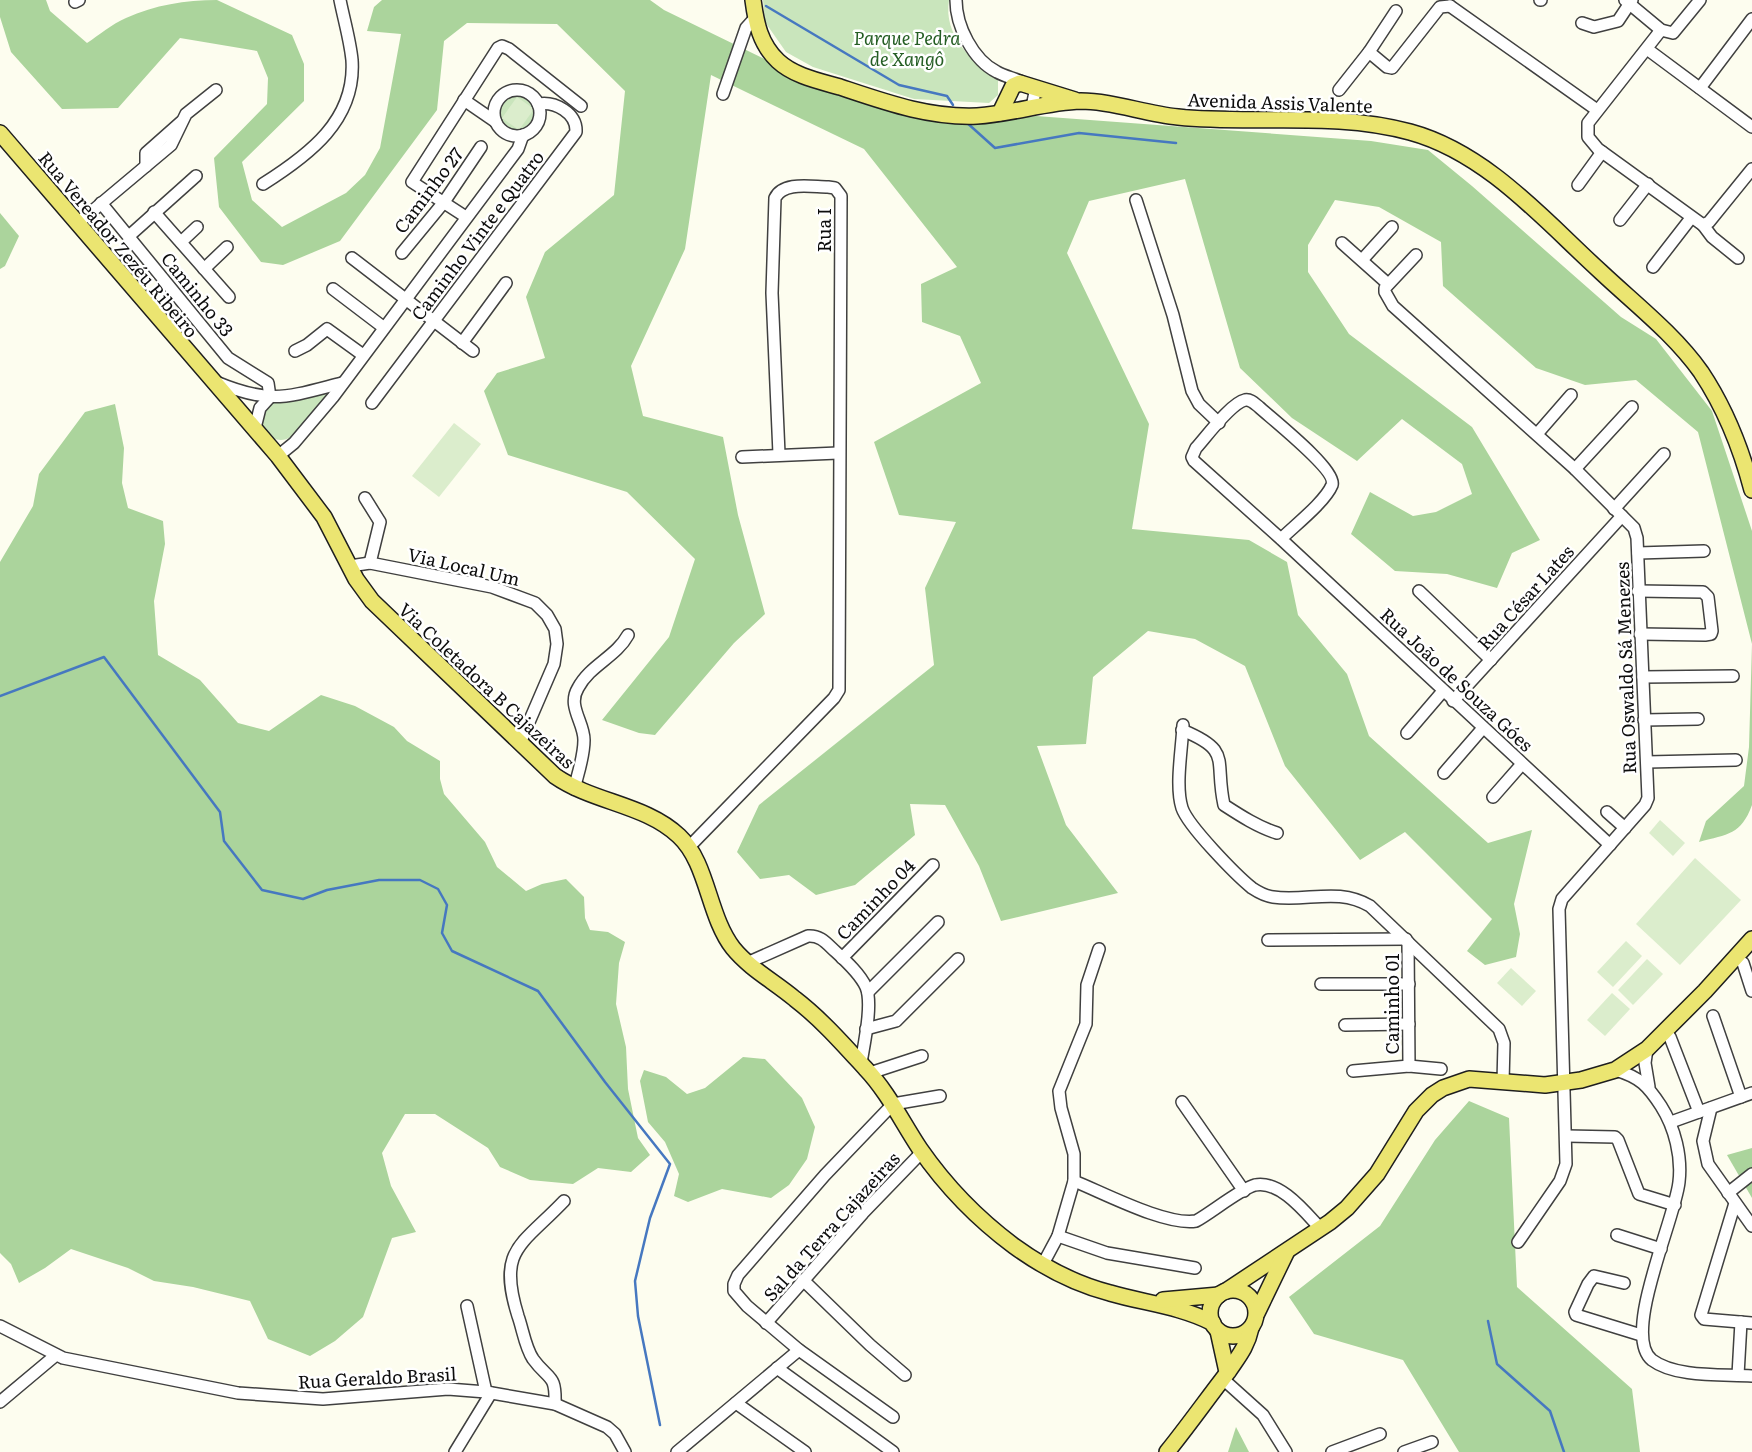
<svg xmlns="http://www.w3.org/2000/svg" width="1752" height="1452" viewBox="0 0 1752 1452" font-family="Literata,serif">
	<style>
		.green { fill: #c9e5bc }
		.forest { fill: #abd49c }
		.pitch { fill: #dbedcc }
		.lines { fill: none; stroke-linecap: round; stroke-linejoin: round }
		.stream { stroke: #4678c0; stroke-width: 2.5 }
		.minor-casing { stroke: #404040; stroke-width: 14 }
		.major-casing { stroke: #1e1e1e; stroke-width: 18 }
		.minor { stroke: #fff; stroke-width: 11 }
		.major { stroke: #ebe571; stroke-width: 15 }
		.labels { text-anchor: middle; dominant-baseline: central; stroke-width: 5; stroke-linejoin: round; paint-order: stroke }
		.park-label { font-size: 18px; font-style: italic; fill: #255e24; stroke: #fff }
		.street-label { font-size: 18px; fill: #0d0d0d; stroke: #fff }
	</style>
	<rect width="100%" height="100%" fill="#fdfdef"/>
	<g class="green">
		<path d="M763 0H949C943 36 972 61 998 80V95L989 103 914 99 813 67 786 52 765 22Z"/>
		<circle cx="517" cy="113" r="18"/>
		<path d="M332 391C322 403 304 430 291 437 266 451 249 410 274 400 291 393 314 394 332 391Z"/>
	</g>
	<g class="forest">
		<path d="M0 0H46L50 11 87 43C99 35 112 24 126 18 155 5 185 0 217 0L292 35 304 64V101L242 162 252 200 282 227 346 193 365 175 380 148 401 34 367 31 374 7 382 0H650L664 10 787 70 900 114 975 124 1036 116 1371 141 1428 150 1472 186 1621 317 1656 339 1712 411 1752 531V805C1741 835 1728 834 1699 842L1706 821 1744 786 1749 747 1752 644 1698 432 1636 380 1585 385 1536 368 1443 286 1441 242 1379 207 1335 200 1308 245V272L1349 334 1472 427 1540 540 1512 553 1497 588 1447 574 1395 571 1351 534 1370 492 1413 516 1436 512 1472 494 1462 464 1402 419 1357 461 1292 418 1240 368 1185 179 1089 201 1067 253 1149 424 1132 529 1249 540 1287 562 1298 615 1347 674 1369 736 1488 843 1532 830 1514 904 1520 934 1516 957 1485 965 1467 951 1492 919 1405 832 1360 860 1285 766 1245 666 1195 639 1148 631 1093 677 1086 744 1037 746 1066 825 1118 893 1001 921 979 866 945 805 910 804 915 835 855 885 816 895 789 875 760 879 737 852 759 805 934 665 925 588 956 522 899 515 874 442 981 383 960 336 922 322 921 284 957 267 864 149 711 75 685 249 631 366 643 416 723 437 738 515 765 614 734 643 655 735 639 733 602 720 669 637 695 559 627 492 508 455 484 391 497 373 545 358 526 297 545 252 614 195 625 91 557 24 467 23 444 41 437 110 340 241 283 265 261 262 219 207 214 158 267 104 268 78 257 51 180 38 118 108 62 109 11 52 0 17Z"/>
		<path d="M0 213 19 236 5 266 0 269Z"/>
		<path d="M115 404 124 448 122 483 128 508 163 521 165 544 154 601 158 655 200 680 238 723 269 731 321 695 355 706 394 727 407 741 440 761V779L444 794 485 842 497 867 526 891 542 884 566 879 584 897 585 918 590 930 608 932 625 942 619 963 616 1004 626 1047 628 1089 638 1138 650 1155 631 1172 598 1168 573 1184 530 1180 500 1167 488 1148 435 1114H405L382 1153 391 1186 416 1232 392 1238 363 1317 335 1341 310 1356 268 1339 250 1301 193 1287 154 1281 128 1268 71 1249 45 1268 19 1283 11 1264 0 1253V562L33 506 39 474 85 412Z"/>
		<path d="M743 1057 765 1059 802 1098 815 1127 807 1159 789 1185 771 1198 722 1189 688 1202 674 1196 679 1174 665 1142 648 1122 640 1081 644 1070 666 1077 687 1094 705 1088Z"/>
		<path d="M1469 1101 1509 1118 1517 1287 1632 1389 1640 1452H1459L1403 1360 1314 1334 1289 1297 1380 1226 1435 1140Z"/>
		<path d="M1752 1148V1198L1727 1155Z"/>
		<path d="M1236 1427 1249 1452H1228Z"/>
	</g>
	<g class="pitch">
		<path d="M517 97 534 109 519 130 502 118Z"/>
		<path d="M454 423 481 444 439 497 412 476Z"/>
		<path d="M1660 820 1685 843 1673 856 1649 833Z"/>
		<path d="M1695 858 1741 900 1680 965 1636 924Z"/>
		<path d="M1626 941 1642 956 1613 987 1597 972Z"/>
		<path d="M1647 959 1663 974 1633 1005 1618 990Z"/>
		<path d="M1511 968 1536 991 1522 1006 1497 983Z"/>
		<path d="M1612 993 1630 1009 1605 1036 1587 1020Z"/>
	</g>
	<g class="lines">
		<g class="stream">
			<path d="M766 6 899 85 947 96 953 105"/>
			<path d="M965 121 995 148 1079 133 1176 143"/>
			<path d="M0 696 104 657 220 812 224 841 262 890 303 899 327 890 379 880H420L438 889 447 905 442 933 452 951 538 991 605 1082 670 1164 650 1218 635 1281 638 1316 660 1425"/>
			<path d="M1488 1321 1497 1364 1550 1411 1564 1452"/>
		</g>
		<defs>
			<g id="minor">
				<path d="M956 0C956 26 973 60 997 72 1010 79 1026 80 1035 92L1032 107"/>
				<path d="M1540 0H1541"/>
				<path d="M1625 0 1661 30 1673 33 1700 0"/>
				<path d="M75 2 79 0"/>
				<path d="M1450 6 1597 110"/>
				<path d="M1396 11 1369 52 1387 67 1392 68 1440 7 1450 6"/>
				<path d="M1582 23 1594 27 1618 21 1632 0"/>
				<path d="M1661 30 1588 123V137L1598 149 1703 225 1709 222 1752 169"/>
				<path d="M1647 49 1752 127"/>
				<path d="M1700 88 1752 19"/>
				<path d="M1339 90 1369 52"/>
				<circle cx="517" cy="113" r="23"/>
				<path d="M723 94 746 28 755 18"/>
				<path d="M464 100 496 122"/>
				<path d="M146 166V153L181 122"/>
				<path d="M263 184C309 155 356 120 352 60 350 40 344 20 340 0"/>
				<path d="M1578 185 1602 152"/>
				<path d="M1136 200 1173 315 1192 391 1199 404 1219 423"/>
				<path d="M101 203 228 358 268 383 270 397"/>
				<path d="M154 212 229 297"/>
				<path d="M466 217 412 182 498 48 502 46 509 49 581 106"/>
				<path d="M1620 220 1648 184"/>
				<path d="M78 223 171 145 186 114 216 90"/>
				<path d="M1703 225 1712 237 1738 258"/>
				<path d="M129 236 196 176"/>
				<path d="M181 242 197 227"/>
				<path d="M1342 243 1388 284"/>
				<path d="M402 253 444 202 481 147"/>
				<path d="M1416 255 1385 288V292L1393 306 1575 469 1634 528 1637 538 1648 798 1645 805 1562 899 1559 909 1566 1164 1560 1181 1518 1242"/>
				<path d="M352 258 473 351"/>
				<path d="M1362 260 1392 227"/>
				<path d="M1653 267 1691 218"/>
				<path d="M204 269 227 247"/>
				<path d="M333 289 383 327"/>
				<path d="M462 343 506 283"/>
				<path d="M295 351 307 345 327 329 363 355"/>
				<path d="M216 382C271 405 287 397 342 383"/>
				<path d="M372 403 576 132C577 113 555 101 538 104"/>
				<path d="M255 428 260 408 270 397"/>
				<path d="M1537 434 1571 395"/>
				<path d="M278 456 294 443 333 397 518 149 523 135"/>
				<path d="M742 457 838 453"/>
				<path d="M1575 469 1632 407"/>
				<path d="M365 498 380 522 370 563"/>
				<path d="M1614 509 1664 454"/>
				<path d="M1281 539C1294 526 1325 502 1332 485 1337 470 1272 419 1259 407 1255 404 1251 399 1245 400 1231 403 1206 437 1196 448L1192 457 1194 461 1281 539 1610 845"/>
				<path d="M1638 553 1704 551"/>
				<path d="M350 566 370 563 492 587 535 603 547 615 555 629 557 644 554 664 520 743"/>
				<path d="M1419 591 1491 660"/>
				<path d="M1638 591 1703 592 1708 597 1712 631 1711 634 1705 635 1640 634"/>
				<path d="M1643 677 1733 676"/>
				<path d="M1453 701 1622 516"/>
				<path d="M1644 720 1698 719"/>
				<path d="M1183 725C1182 749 1175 786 1182 808 1188 826 1236 875 1252 888 1258 892 1266 896 1273 897 1307 902 1338 887 1370 906L1499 1029 1504 1043 1503 1082"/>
				<path d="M1182 730C1233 751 1214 759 1224 805 1241 816 1258 827 1277 833"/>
				<path d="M1407 733 1443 691"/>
				<path d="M1647 762 1736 760"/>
				<path d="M1444 773 1483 728"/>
				<path d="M574 789C578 773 584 757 584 740 584 722 567 706 578 688 590 665 616 657 628 635"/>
				<path d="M1493 797 1522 764"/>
				<path d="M1607 812 1625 828"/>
				<path d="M689 847 834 698 839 690 841 196 835 188 828 187C812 187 783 181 775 198L772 293 779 454"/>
				<path d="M1268 940 1406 939"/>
				<path d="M1408 942 1409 1066"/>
				<path d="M842 958 933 865"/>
				<path d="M747 963 808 936C821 935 827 944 836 952 847 962 860 974 866 987 873 1004 864 1044 861 1063"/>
				<path d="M1743 963 1752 991"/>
				<path d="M1321 984H1409"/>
				<path d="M868 992 938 922"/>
				<path d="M1713 1016 1741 1097"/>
				<path d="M1345 1025 1409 1024"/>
				<path d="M866 1029 896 1021 958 959"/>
				<path d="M1670 1037 1699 1112"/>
				<path d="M1647 1049 1645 1063 1649 1087"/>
				<path d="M1615 1070C1640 1077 1648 1086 1661 1106 1675 1128 1682 1157 1679 1182 1675 1220 1621 1335 1652 1360 1676 1378 1723 1374 1752 1376"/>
				<path d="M1353 1071 1409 1066 1441 1069"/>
				<path d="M870 1073 922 1056"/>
				<path d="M1182 1102 1244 1191"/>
				<path d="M1711 1108 1703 1141 1708 1164 1752 1226"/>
				<path d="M1671 1122 1752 1093"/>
				<path d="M1567 1136 1615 1137 1618 1140 1639 1194 1675 1205"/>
				<path d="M1074 1181C1104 1193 1166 1226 1196 1221 1211 1213 1240 1189 1255 1185 1280 1180 1305 1212 1320 1228"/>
				<path d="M1728 1193 1752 1174"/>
				<path d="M1735 1203 1701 1315 1704 1319 1752 1323"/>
				<path d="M1617 1235 1661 1249"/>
				<path d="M1058 1236 1107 1253 1195 1268"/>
				<path d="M1043 1264 1058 1236 1074 1181V1154L1061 1108 1059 1091 1086 1024 1087 985 1099 949"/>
				<path d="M803 1280 870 1345 905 1375"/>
				<path d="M1624 1283 1594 1276 1588 1284 1575 1312 1576 1315 1641 1335"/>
				<path d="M467 1306 486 1392"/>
				<path d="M766 1323 863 1213 922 1152"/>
				<path d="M0 1326 63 1358 238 1393 323 1399 448 1389 486 1392 555 1404 607 1427 615 1434 625 1452"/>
				<path d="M777 1368 893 1452"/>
				<path d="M1738 1375 1741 1322"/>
				<path d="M1223 1379 1263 1415 1286 1452"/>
				<path d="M0 1402 56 1355"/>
				<path d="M736 1403 805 1452"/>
				<path d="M555 1404C556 1373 549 1381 533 1359 525 1347 523 1330 518 1316 497 1249 521 1246 564 1201"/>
				<path d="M893 1417 799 1350 747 1306 734 1291V1284L738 1275 825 1175 893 1104 940 1096"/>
				<path d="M455 1452 491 1393"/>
				<path d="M677 1452 799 1350"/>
				<path d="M1332 1452 1380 1434"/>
				<path d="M1404 1452 1432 1442"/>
			</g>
			<g id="major">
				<path d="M753 0C756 23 760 44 778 61 794 76 819 81 840 87 885 102 929 118 977 116 1012 114 1046 102 1081 101 1113 101 1145 114 1178 117 1255 125 1334 111 1410 132 1487 153 1544 220 1601 272 1635 304 1674 334 1701 372 1725 408 1741 448 1752 490"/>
				<path d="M1000 113 1013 86 1020 83 1075 100"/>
				<path d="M0 133 278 456 324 517 356 579 372 601 555 776C594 803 645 804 679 836 708 863 708 916 733 948 750 969 775 982 795 999 821 1019 843 1044 865 1068 888 1092 902 1122 920 1149 945 1185 979 1220 1014 1246 1043 1267 1075 1284 1110 1293 1144 1303 1180 1306 1213 1323"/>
				<circle cx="1233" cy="1313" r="23"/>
				<path d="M1226 1291 1330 1222 1347 1208 1377 1174 1416 1111 1432 1095 1443 1088 1469 1079 1545 1085 1581 1080 1615 1070 1647 1049 1705 991 1752 939"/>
				<path d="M1163 1300 1219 1295"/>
				<path d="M1257 1313 1286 1253"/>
				<path d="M1218 1331 1227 1372"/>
				<path d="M1167 1452C1188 1426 1207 1399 1228 1372 1238 1357 1247 1347 1251 1328"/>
			</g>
		</defs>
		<use href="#minor" class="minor-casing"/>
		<use href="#major" class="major-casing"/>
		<use href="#minor" class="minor"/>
		<use href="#major" class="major"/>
	</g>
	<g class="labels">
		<g class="park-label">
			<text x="907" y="37">Parque Pedra<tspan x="907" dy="21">de Xangô</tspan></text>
		</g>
		<g class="street-label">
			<text transform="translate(1280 102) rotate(2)">Avenida Assis Valente</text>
			<text transform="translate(428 190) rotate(-53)">Caminho 27</text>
			<text transform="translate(823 230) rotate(-90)">Rua I</text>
			<text transform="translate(477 235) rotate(-53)">Caminho Vinte e Quatro</text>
			<text transform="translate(119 244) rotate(50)">Rua Vereador Zezéu Ribeiro</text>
			<text transform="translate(198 294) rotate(51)">Caminho 33</text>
			<text transform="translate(464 566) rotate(13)">Via Local Um</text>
			<text transform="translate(1525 597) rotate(-48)">Rua César Lates</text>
			<text transform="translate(1625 668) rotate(-92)">Rua Oswaldo Sá Menezes</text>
			<text transform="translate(1457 679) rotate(43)">Rua João de Souza Góes</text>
			<text transform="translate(487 685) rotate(43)">Via Coletadora B Cajazeiras</text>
			<text transform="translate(875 899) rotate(-46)">Caminho 04</text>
			<text transform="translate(1391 1004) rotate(-90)">Caminho 01</text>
			<text transform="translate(831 1226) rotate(-48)">Sal da Terra Cajazeiras</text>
			<text transform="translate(377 1377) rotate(-3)">Rua Geraldo Brasil</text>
		</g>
	</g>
</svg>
